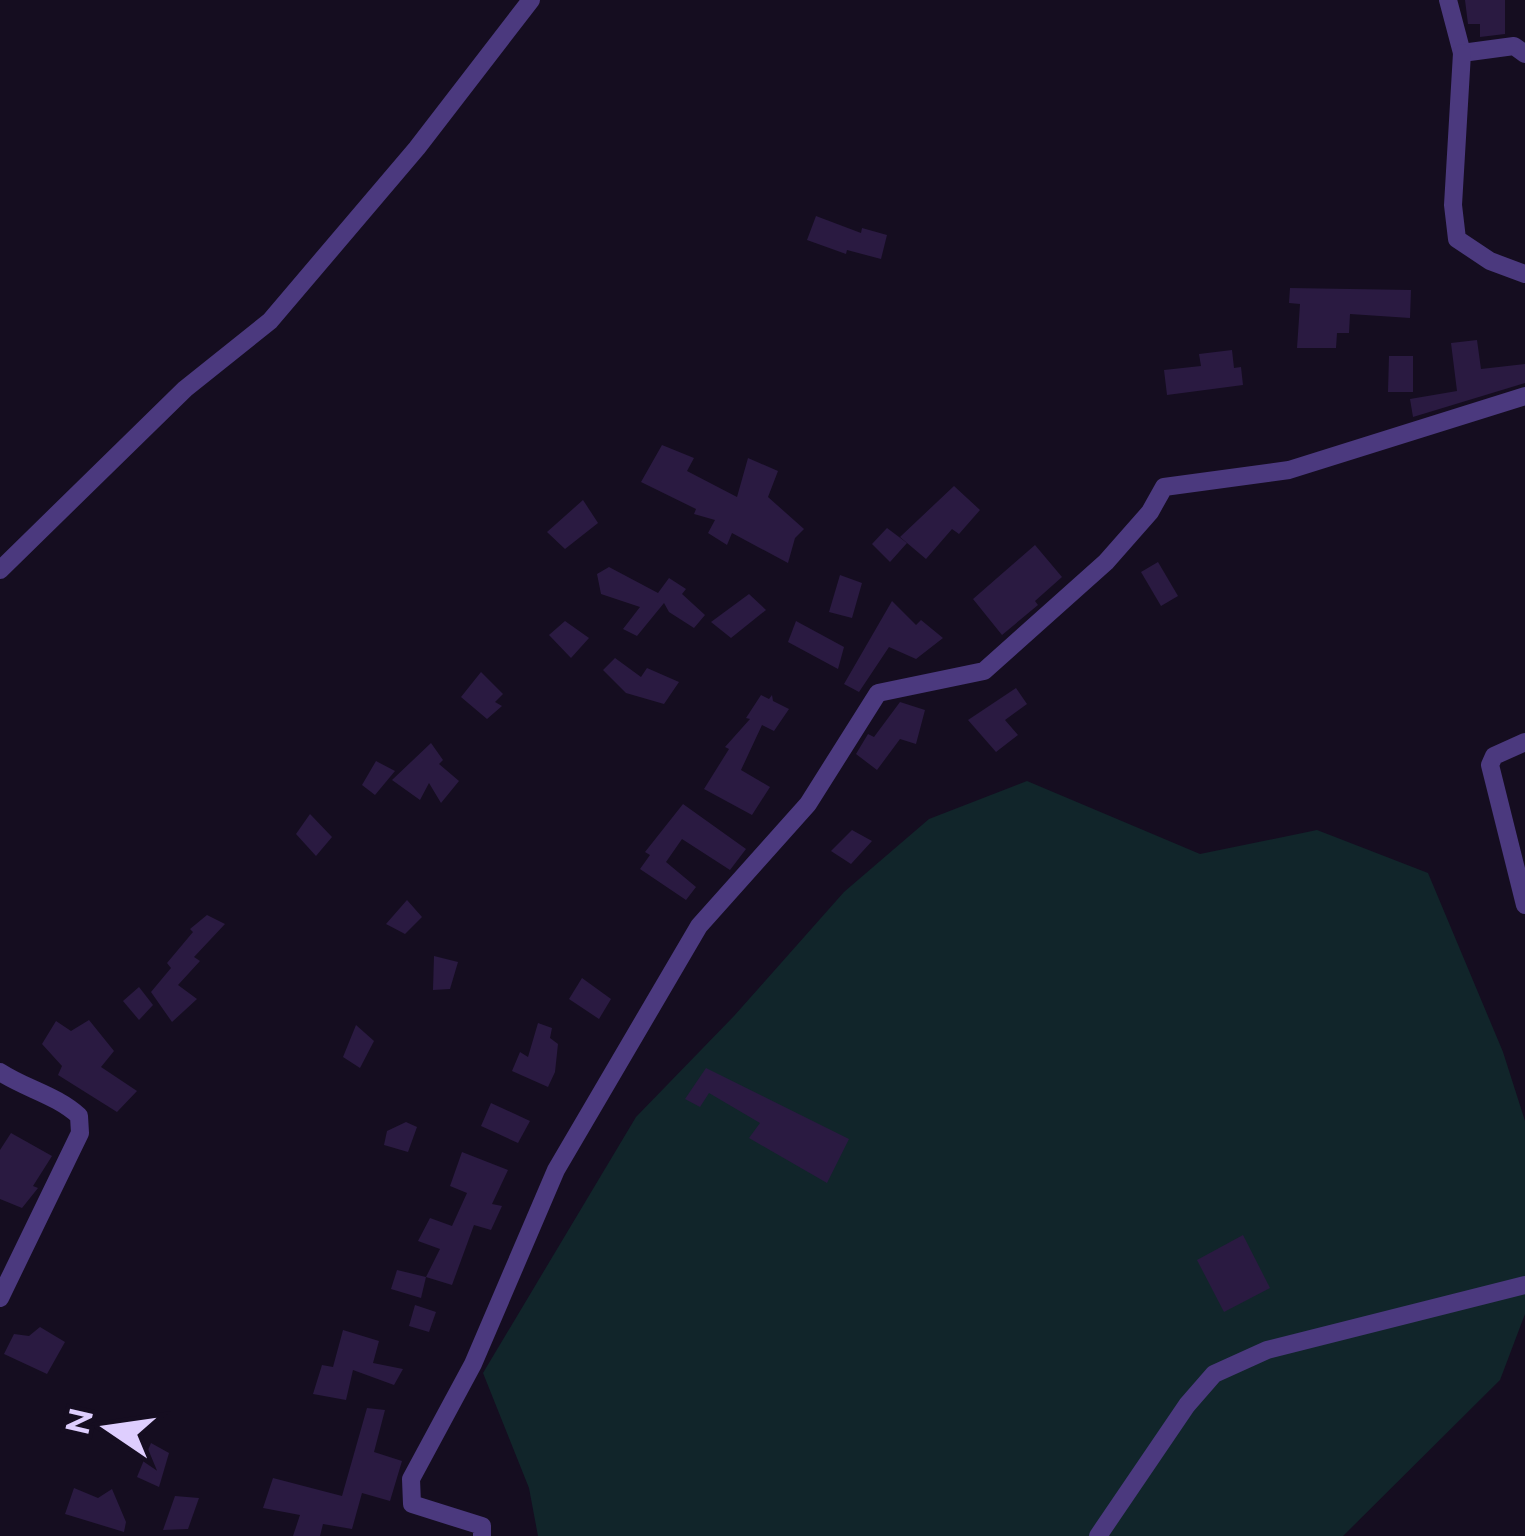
<svg xmlns="http://www.w3.org/2000/svg" width="1525" height="1536" viewBox="0 0 1525 1536" font-family="Raleway,sans-serif">
	<style>
		.green { fill: #11252a }
		.building { fill: #2a1a41 }
		.lines { fill: none; stroke-linecap: round; stroke-linejoin: round }
		.minor { stroke: #4b397e; stroke-width: 18 }
	</style>
	<rect width="100%" height="100%" fill="#150d20"/>
	<path class="green" d="M1027 781 1200 854 1317 830 1428 873 1503 1052 1525 1121V1314L1500 1380 1343 1536H538L529 1488 483 1373 636 1117 734 1016 844 892 929 819Z"/>
	<g class="building">
		<path d="M1465 0H1505V34L1480 37V24H1468Z"/>
		<path d="M816 216 861 233 862 228 887 235 881 259 847 250 846 254 807 240Z"/>
		<path d="M1290 288 1411 290 1410 318 1350 314 1349 333H1337L1336 348H1297L1300 304 1289 303Z"/>
		<path d="M1477 340 1481 369 1525 364V383L1413 417 1410 399 1457 391 1451 343Z"/>
		<path d="M1232 350 1234 368 1241 367 1243 385 1167 395 1164 370 1201 366 1199 354Z"/>
		<path d="M1389 356H1413V392H1388Z"/>
		<path d="M662 445 694 458 687 471 737 497 748 458 778 471 768 497 804 529 795 538 788 563 732 533 727 545 708 533 715 520 694 514 696 509 641 482Z"/>
		<path d="M954 486 980 510 959 534 952 529 926 559 900 537Z"/>
		<path d="M583 500 598 523 565 549 547 532Z"/>
		<path d="M887 528 907 543 890 562 872 544Z"/>
		<path d="M1035 545 1062 577 1035 601 1038 605 1002 635 973 599Z"/>
		<path d="M1158 562 1178 596 1161 606 1141 572Z"/>
		<path d="M609 567 658 593 669 578 686 589 682 594 705 615 694 628 669 612 664 603 637 636 623 629 640 607 601 594 597 574Z"/>
		<path d="M840 575 862 583 852 618 829 612Z"/>
		<path d="M749 594 766 610 731 638 711 622Z"/>
		<path d="M892 601 916 625 921 620 943 638 916 659 889 647 859 692 844 684Z"/>
		<path d="M565 621 589 638 571 658 549 635Z"/>
		<path d="M796 621 844 647 838 669 788 642Z"/>
		<path d="M615 658 641 677 647 668 679 682 664 704 626 693 603 670Z"/>
		<path d="M481 672 503 694 495 702 502 706 487 719 461 697Z"/>
		<path d="M1016 688 1027 704 1005 720 1018 735 996 752 968 720Z"/>
		<path d="M761 695 769 699 772 695 773 701 789 709 774 731 762 725 741 770 770 787 752 815 704 789 729 749 725 747 750 719 746 718Z"/>
		<path d="M900 702 925 710 916 744 900 739 877 770 856 754 868 734 874 737Z"/>
		<path d="M431 743 443 760 439 764 459 781 441 803 429 783 420 800 392 780Z"/>
		<path d="M376 761 395 771 375 795 362 785Z"/>
		<path d="M683 804 746 849 730 870 682 839 666 862 696 887 686 900 640 869 650 855 645 852Z"/>
		<path d="M310 814 332 837 316 856 296 834Z"/>
		<path d="M852 830 872 841 851 864 831 851Z"/>
		<path d="M407 900 422 917 405 934 386 924Z"/>
		<path d="M207 915 225 924 194 957 200 961 178 985 197 999 172 1022 151 992 171 968 167 963 193 932 190 929Z"/>
		<path d="M434 956 458 962 450 989 433 990Z"/>
		<path d="M582 978 611 999 599 1019 569 999Z"/>
		<path d="M139 987 153 1005 139 1020 123 1001Z"/>
		<path d="M89 1020 114 1051 101 1067 137 1091 117 1112 58 1075 62 1066 42 1044 56 1021 71 1031Z"/>
		<path d="M538 1023 552 1028 550 1038 558 1044 555 1072 548 1087 512 1071 520 1052 528 1057Z"/>
		<path d="M356 1025 374 1041 360 1068 343 1057Z"/>
		<path d="M706 1068 849 1139 827 1183 749 1138 760 1123 709 1093 700 1107 685 1099Z"/>
		<path d="M491 1103 530 1121 518 1143 481 1126Z"/>
		<path d="M406 1122 417 1127 408 1152 384 1145 387 1131Z"/>
		<path d="M11 1133 52 1156 33 1186 38 1188 22 1208 0 1199V1150Z"/>
		<path d="M462 1152 508 1170 492 1204 502 1206 491 1230 474 1225 452 1285 426 1277 440 1249 418 1241 430 1218 452 1226 467 1193 450 1186Z"/>
		<path d="M1243 1235 1270 1288 1224 1312 1197 1260Z"/>
		<path d="M397 1270 426 1277 421 1298 391 1289Z"/>
		<path d="M415 1305 436 1312 429 1332 409 1326Z"/>
		<path d="M40 1327 65 1342 47 1374 4 1354 14 1334 29 1336Z"/>
		<path d="M343 1330 379 1341 373 1363 403 1369 394 1385 353 1370 346 1400 313 1394 322 1365 333 1367Z"/>
		<path d="M367 1408 385 1410 374 1452 402 1461 390 1501 362 1493 352 1529 323 1524 320 1536H293L300 1515 263 1508 273 1478 342 1496Z"/>
		<path d="M151 1443 169 1453 159 1487 137 1477Z"/>
		<path d="M74 1488 98 1498 112 1489 126 1522 124 1532 65 1514Z"/>
		<path d="M175 1496 199 1498 188 1529 163 1530Z"/>
	</g>
	<g class="lines">
		<g class="minor">
			<path d="M1448 0 1462 53 1514 46 1525 54"/>
			<path d="M1462 53 1453 205 1457 239 1490 261 1525 274"/>
			<path d="M0 570 185 389 270 321 417 148 531 0"/>
			<path d="M1525 742 1494 756 1490 765 1525 905"/>
			<path d="M0 1072C26 1089 56 1095 79 1116L80 1133 0 1298"/>
			<path d="M482 1536V1526L412 1504 411 1479 473 1364 556 1170 699 926 808 804 878 693 984 671 1106 562 1150 512 1164 487 1289 470 1525 396"/>
			<path d="M1098 1536 1187 1405 1214 1374 1267 1350 1525 1285"/>
		</g>
	</g>
	<g transform="translate(108 1428) rotate(283)" stroke="#150d20" stroke-width="9" paint-order="stroke">
	<path d="M0-9L21 45L0 30L-21 45Z" fill="#decefe"/>
	<text y="-18" font-size="33" font-weight="bold" text-anchor="middle" fill="#decefe">N</text>
	</g>
</svg>
